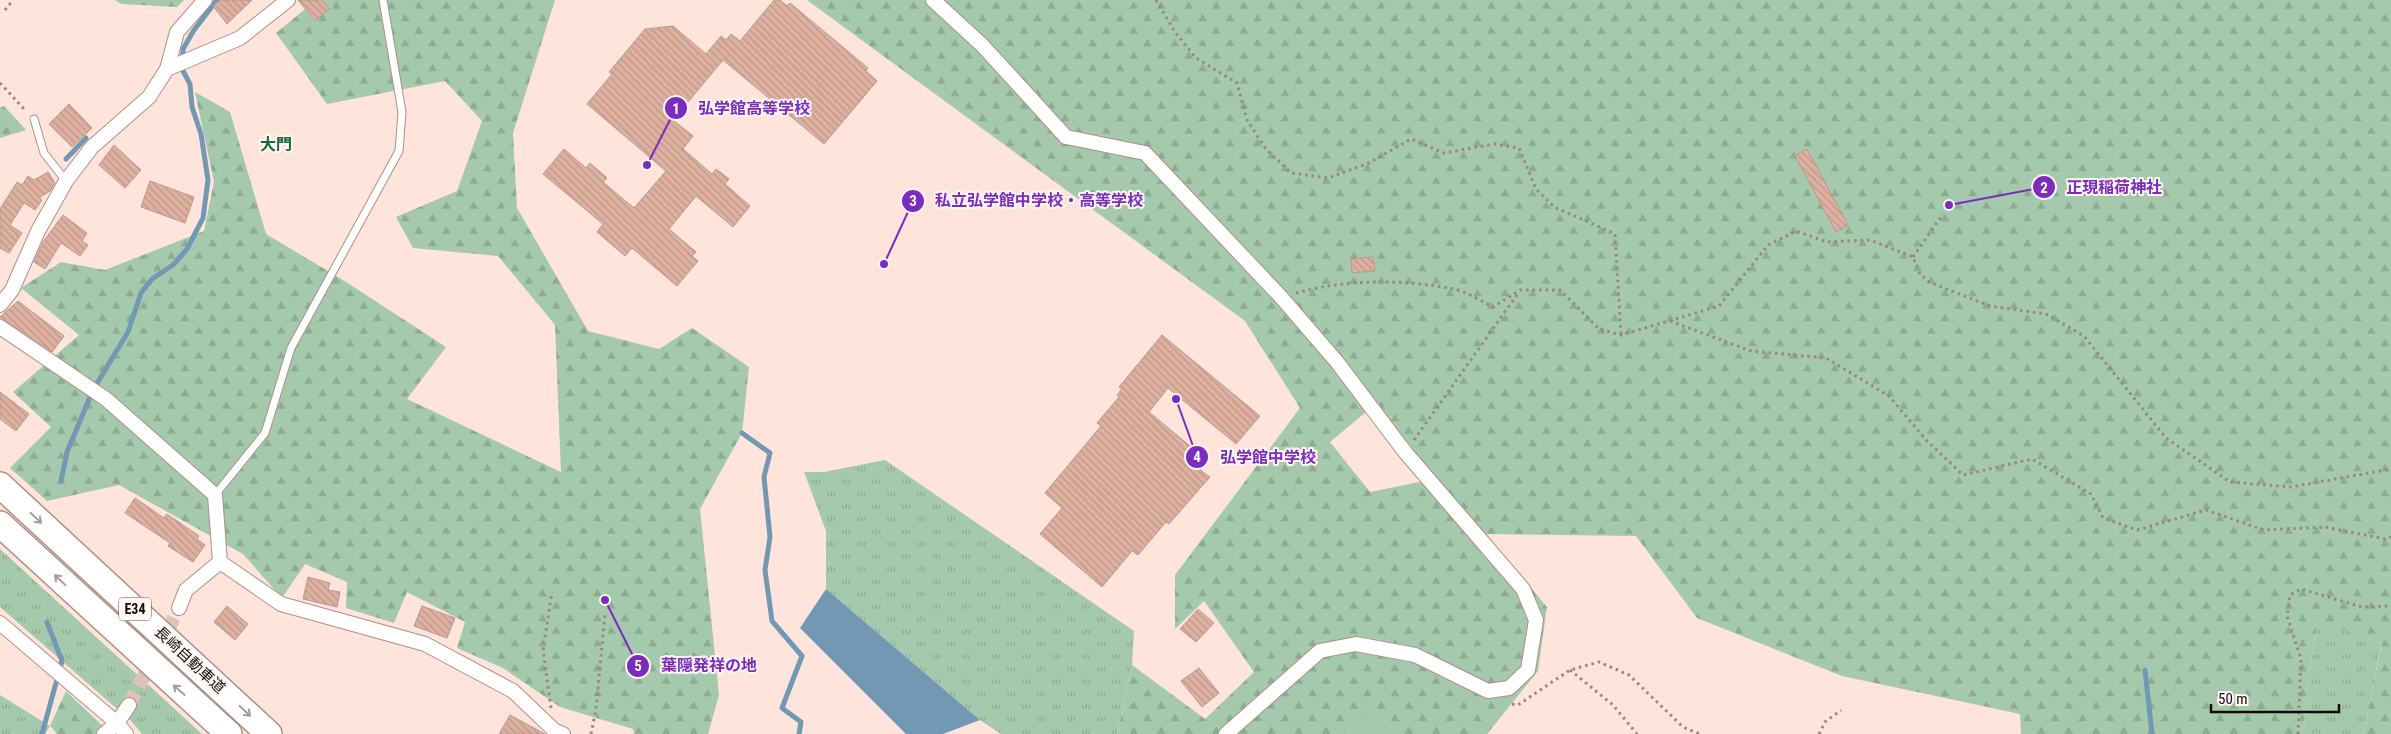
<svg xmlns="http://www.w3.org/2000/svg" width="2391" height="734" viewBox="0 0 2391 734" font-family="'Roboto Condensed','Noto Sans JP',sans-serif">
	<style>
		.grass { fill: url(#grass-tufts) }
		.forest { fill: url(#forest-firs); fill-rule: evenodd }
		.pitch { fill: #a5c9ac }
		.water { fill: #7298b3 }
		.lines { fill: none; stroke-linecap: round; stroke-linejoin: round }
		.stream { stroke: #7298b3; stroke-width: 5 }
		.building { fill: url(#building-back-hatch); stroke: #b89a8f }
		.minor-tunnel { stroke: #dbc3bb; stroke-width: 14; stroke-dasharray: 14 7; stroke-linecap: butt }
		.service-casing { stroke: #ad8f85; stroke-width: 9 }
		.minor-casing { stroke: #ad8f85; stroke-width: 16 }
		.motorway-casing { stroke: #ad8f85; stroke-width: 28 }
		.path { stroke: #99867f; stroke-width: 3; stroke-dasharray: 2.5 4; stroke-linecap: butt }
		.service { stroke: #fff; stroke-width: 7 }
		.minor { stroke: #fff; stroke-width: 14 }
		.motorway { stroke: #fff; stroke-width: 25 }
		.oneway { stroke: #a19d9c }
		.labels { text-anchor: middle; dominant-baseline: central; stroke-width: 4; stroke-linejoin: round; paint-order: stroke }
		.shield { fill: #fdf6f4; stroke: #5b524f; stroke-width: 1 }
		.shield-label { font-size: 14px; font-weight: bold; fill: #150b08 }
		.street-label { font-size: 15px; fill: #150b08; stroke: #fdf6f4 }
		.neighbourhood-label { font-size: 16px; font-weight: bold; fill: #1e673c; stroke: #fdf6f4 }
		.leader { fill: none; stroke: #7b2cbf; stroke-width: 2 }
		.callout-dot { fill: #7b2cbf; stroke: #fdf6f4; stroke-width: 2 }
		.mark-label { font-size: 15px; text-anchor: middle; font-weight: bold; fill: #fff }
		.callout-label { font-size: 16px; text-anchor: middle; font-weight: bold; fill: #7b2cbf; stroke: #fdf6f4; stroke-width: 4; stroke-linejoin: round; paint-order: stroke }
	</style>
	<defs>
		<pattern id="grass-tufts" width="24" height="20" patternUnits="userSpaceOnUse" patternTransform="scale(1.25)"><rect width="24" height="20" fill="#a5c9ac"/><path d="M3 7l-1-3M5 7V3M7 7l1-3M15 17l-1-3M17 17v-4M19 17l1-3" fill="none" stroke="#8dab92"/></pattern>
		<pattern id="forest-firs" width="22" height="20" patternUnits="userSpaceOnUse" patternTransform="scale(1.25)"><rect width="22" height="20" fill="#a5c9ac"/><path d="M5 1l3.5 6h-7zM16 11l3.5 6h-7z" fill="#8dab92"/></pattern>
		<pattern id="building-back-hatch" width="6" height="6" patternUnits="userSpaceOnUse" patternTransform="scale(1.25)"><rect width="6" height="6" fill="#deb0a0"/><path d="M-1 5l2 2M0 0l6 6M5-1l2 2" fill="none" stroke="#be9688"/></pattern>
	</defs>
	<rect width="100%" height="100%" fill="#fee4db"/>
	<g class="grass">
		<path d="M885 460 1134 631 1132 665 1117 734H1001L980 720 826 589V531L804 472H824Z"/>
		<path d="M0 549 202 734H142L132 722 0 607Z"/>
		<path d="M2317 620 2382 641 2363 734H2304L2305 707Z"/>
		<path d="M0 695 50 726 45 734H0Z"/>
	</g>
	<g class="forest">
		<path d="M115 0H184L177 7 121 4Z"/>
		<path d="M316 0H555L513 133 517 208 588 331 659 349 692 328 749 367 742 433 700 509 719 695 708 734H634L633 729 560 707 503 668 457 648 465 622 407 592 394 623 346 608 347 582 305 564 282 598 243 554 119 485 47 501 10 468 51 427 13 392 79 335 21 288 61 262 105 270 204 231 214 182 195 92 230 112 266 234 343 280 446 347 407 399 561 472 555 325 498 256 413 248 396 217 457 191 482 121 445 81 327 104 276 33Z"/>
		<path d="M807 0H2391V734H2363L2382 642 2317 620 2305 707 2304 734H2021L2020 714 1842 676 1697 618 1636 536 1486 534 1547 607 1538 671 1487 734H1395L1374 710 1347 734H1117L1132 665 1205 719 1254 672 1204 601 1175 629V575L1300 408 1245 321ZM1377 403 1435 479H1434L1370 492 1330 442Z"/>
		<path d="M4 106 26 130 0 138V107Z"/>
		<path d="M66 691 111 734H57L50 726Z"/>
	</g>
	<path class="pitch" d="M1374 709 1395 734H1347Z"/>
	<path class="water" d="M826 589 980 720 943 734H906L800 628Z"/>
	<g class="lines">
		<g class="stream">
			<path d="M66 159 86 138"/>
			<path d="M742 433 770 453 764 477 770 537 765 570 772 621 802 656 782 708 801 722 799 734"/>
			<path d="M61 481 67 452 93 390 128 332 141 293 152 279 173 265 187 249 203 218 208 180 201 134 192 107 190 84 182 69 183 49 194 30 217 0"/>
			<path d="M2145 670 2152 734"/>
			<path d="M42 734 62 661 47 622"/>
		</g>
	</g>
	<g class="building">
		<path d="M220 0H252L227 24 213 6Z"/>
		<path d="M298 0H322L329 9 315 21Z"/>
		<path d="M774 0H780L787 6 790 3 868 68 866 71 877 81 824 144 723 60 673 120 693 136 683 149 712 174 716 169 729 179 725 184 750 206 733 227 696 196 669 229 696 252 692 256 698 261 677 286 632 248 625 256 597 232 603 224 543 174 564 149 586 168 590 163 607 178 603 182 634 208 666 171 587 104 612 74 609 72 645 29 673 26 706 54 721 36 726 40 731 34 740 41Z"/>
		<path d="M69 104 92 128 72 147 49 124Z"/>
		<path d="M114 145 141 170 125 188 99 165Z"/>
		<path d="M1807 149 1848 225 1836 232 1795 156Z"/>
		<path d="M48 172 55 183 50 191 39 198 42 200 35 210 24 203 10 225 22 233 9 253 0 248V209L17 182 22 185 28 176 34 180Z"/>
		<path d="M150 181 194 197 185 223 141 207Z"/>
		<path d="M63 215 87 233 82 241 88 245 80 256 61 243 45 269 34 262 43 242Z"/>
		<path d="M1373 257 1375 271 1352 273 1351 259Z"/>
		<path d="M18 301 64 336 52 352 0 317Z"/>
		<path d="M1162 335 1260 416 1236 444 1168 388 1149 412 1208 461 1200 470 1210 477 1169 524 1166 522 1138 555 1132 551 1102 587 1040 534 1062 508 1045 493 1101 426 1097 423 1119 397 1117 395 1122 389 1119 387Z"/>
		<path d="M0 392 29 414 16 431 0 419Z"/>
		<path d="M135 498 164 518 167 514 199 536 197 539 205 545 193 562 168 546 170 543 125 513Z"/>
		<path d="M308 577 330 583 328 590 340 592 337 607 303 599Z"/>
		<path d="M227 606 248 624 235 640 214 622Z"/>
		<path d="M422 606 455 618 447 638 414 626Z"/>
		<path d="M1198 609 1214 623 1196 642 1180 629Z"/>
		<path d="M1199 668 1219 693 1202 707 1181 681Z"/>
		<path d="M510 715 545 734H499Z"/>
	</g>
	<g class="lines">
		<path class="minor-tunnel" d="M129 705 179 608"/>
		<defs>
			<g id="service">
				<path d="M34 119 44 153 66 181"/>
				<path d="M215 495 265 433 291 348 399 151 402 112 383 0"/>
			</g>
			<g id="minor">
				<path d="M933 0 982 45 1066 137 1145 153 1281 297 1337 362 1405 452 1523 589 1536 620 1528 670 1509 688 1488 691 1415 655 1356 644 1320 651 1226 734"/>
				<path d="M167 69 240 38 288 0"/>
				<path d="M0 305 12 290 38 231 66 181 92 147 149 97 167 69 177 32 205 0"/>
				<path d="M0 327 106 399 215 495 220 562"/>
				<path d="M220 562 281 604 425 644 513 691 555 731 563 734"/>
				<path d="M179 608 186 590 220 562"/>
				<path d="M0 623 117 723 126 734"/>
				<path d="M104 734 117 723 129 705"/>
			</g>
			<g id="motorway">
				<path d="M0 485 269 734"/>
				<path d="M0 524 229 734"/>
			</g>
		</defs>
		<use href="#service" class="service-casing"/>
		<use href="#minor" class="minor-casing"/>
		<use href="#motorway" class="motorway-casing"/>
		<g class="path">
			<path d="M1156 0 1175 32 1196 58 1237 83 1247 120 1266 149 1291 173 1328 178 1369 163 1411 139 1444 153 1494 144 1519 148 1536 189 1554 207 1615 234 1621 335"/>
			<path d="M5 10 13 0"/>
			<path d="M0 83 26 111"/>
			<path d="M1913 257 1943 214"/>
			<path d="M1296 293C1347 279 1402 279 1454 289 1467 292 1481 301 1493 307L1520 290H1560L1599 329 1621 335 1719 306 1768 245 1796 231 1827 242 1870 240 1913 257 1920 274 1929 282 1990 306 2046 314 2084 336 2166 438 2230 482 2291 487 2391 469"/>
			<path d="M1670 321 1751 351 1826 358 1889 396 1927 441 1963 475 2032 459 2091 494 2103 518 2137 530 2206 510 2264 530 2325 527 2385 539 2391 537"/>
			<path d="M1414 440 1519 292"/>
			<path d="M1570 670 1613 705 1637 734"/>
			<path d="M1512 704 1518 705 1570 670 1599 662 1629 675 1683 727 1700 734"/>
			<path d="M551 708 543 650 552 592"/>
			<path d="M591 734 596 709 605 614"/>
			<path d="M1819 734 1825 722 1841 710"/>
			<path d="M2298 734 2301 659 2287 616 2290 595 2301 589 2362 607 2391 606"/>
		</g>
		<use href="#service" class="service"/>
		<use href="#minor" class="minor"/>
		<use href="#motorway" class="motorway"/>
	</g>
	<defs><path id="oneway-shaft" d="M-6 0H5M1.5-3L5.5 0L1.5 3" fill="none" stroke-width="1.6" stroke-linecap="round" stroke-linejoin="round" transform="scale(1.25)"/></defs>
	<g class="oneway">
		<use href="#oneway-shaft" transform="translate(36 518) rotate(43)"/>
		<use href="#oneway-shaft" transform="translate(60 580) rotate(-137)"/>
		<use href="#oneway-shaft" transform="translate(179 690) rotate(-139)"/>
		<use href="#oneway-shaft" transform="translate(245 711) rotate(43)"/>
	</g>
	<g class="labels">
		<rect class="shield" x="119" y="597.5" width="32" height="23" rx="4"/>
		<g class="shield-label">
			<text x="135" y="609">E34</text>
		</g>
		<g class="street-label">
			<text transform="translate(190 660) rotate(43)">長崎自動車道</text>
		</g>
		<g class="neighbourhood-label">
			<text x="276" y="144">大門</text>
		</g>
	</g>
	<path class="leader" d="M647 165L676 108M1949 205L2044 187M884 264L913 201M1176 399L1197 457M605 600L638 666"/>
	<g class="callout-dot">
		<circle cx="647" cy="165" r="5"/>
		<circle cx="1949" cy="205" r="5"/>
		<circle cx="884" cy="264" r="5"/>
		<circle cx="1176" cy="399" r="5"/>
		<circle cx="605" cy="600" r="5"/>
		<circle cx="676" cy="108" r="12"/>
		<circle cx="2044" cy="187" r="12"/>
		<circle cx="913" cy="201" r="12"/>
		<circle cx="1197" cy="457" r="12"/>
		<circle cx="638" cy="666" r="12"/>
	</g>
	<g class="mark-label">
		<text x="676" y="114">1</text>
		<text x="2044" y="193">2</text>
		<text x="913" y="206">3</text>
		<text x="1197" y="462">4</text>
		<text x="638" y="671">5</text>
	</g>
	<g class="callout-label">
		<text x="754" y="114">弘学館高等学校</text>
		<text x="2114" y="193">正現稲荷神社</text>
		<text x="1039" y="206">私立弘学館中学校・高等学校</text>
		<text x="1268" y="463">弘学館中学校</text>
		<text x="709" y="671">葉隠発祥の地</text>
	</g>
	<path d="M2211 704v8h128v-8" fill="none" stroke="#150b08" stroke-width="2.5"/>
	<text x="2218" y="704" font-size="15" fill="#150b08" stroke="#fdf6f4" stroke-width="4" paint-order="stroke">50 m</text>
</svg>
